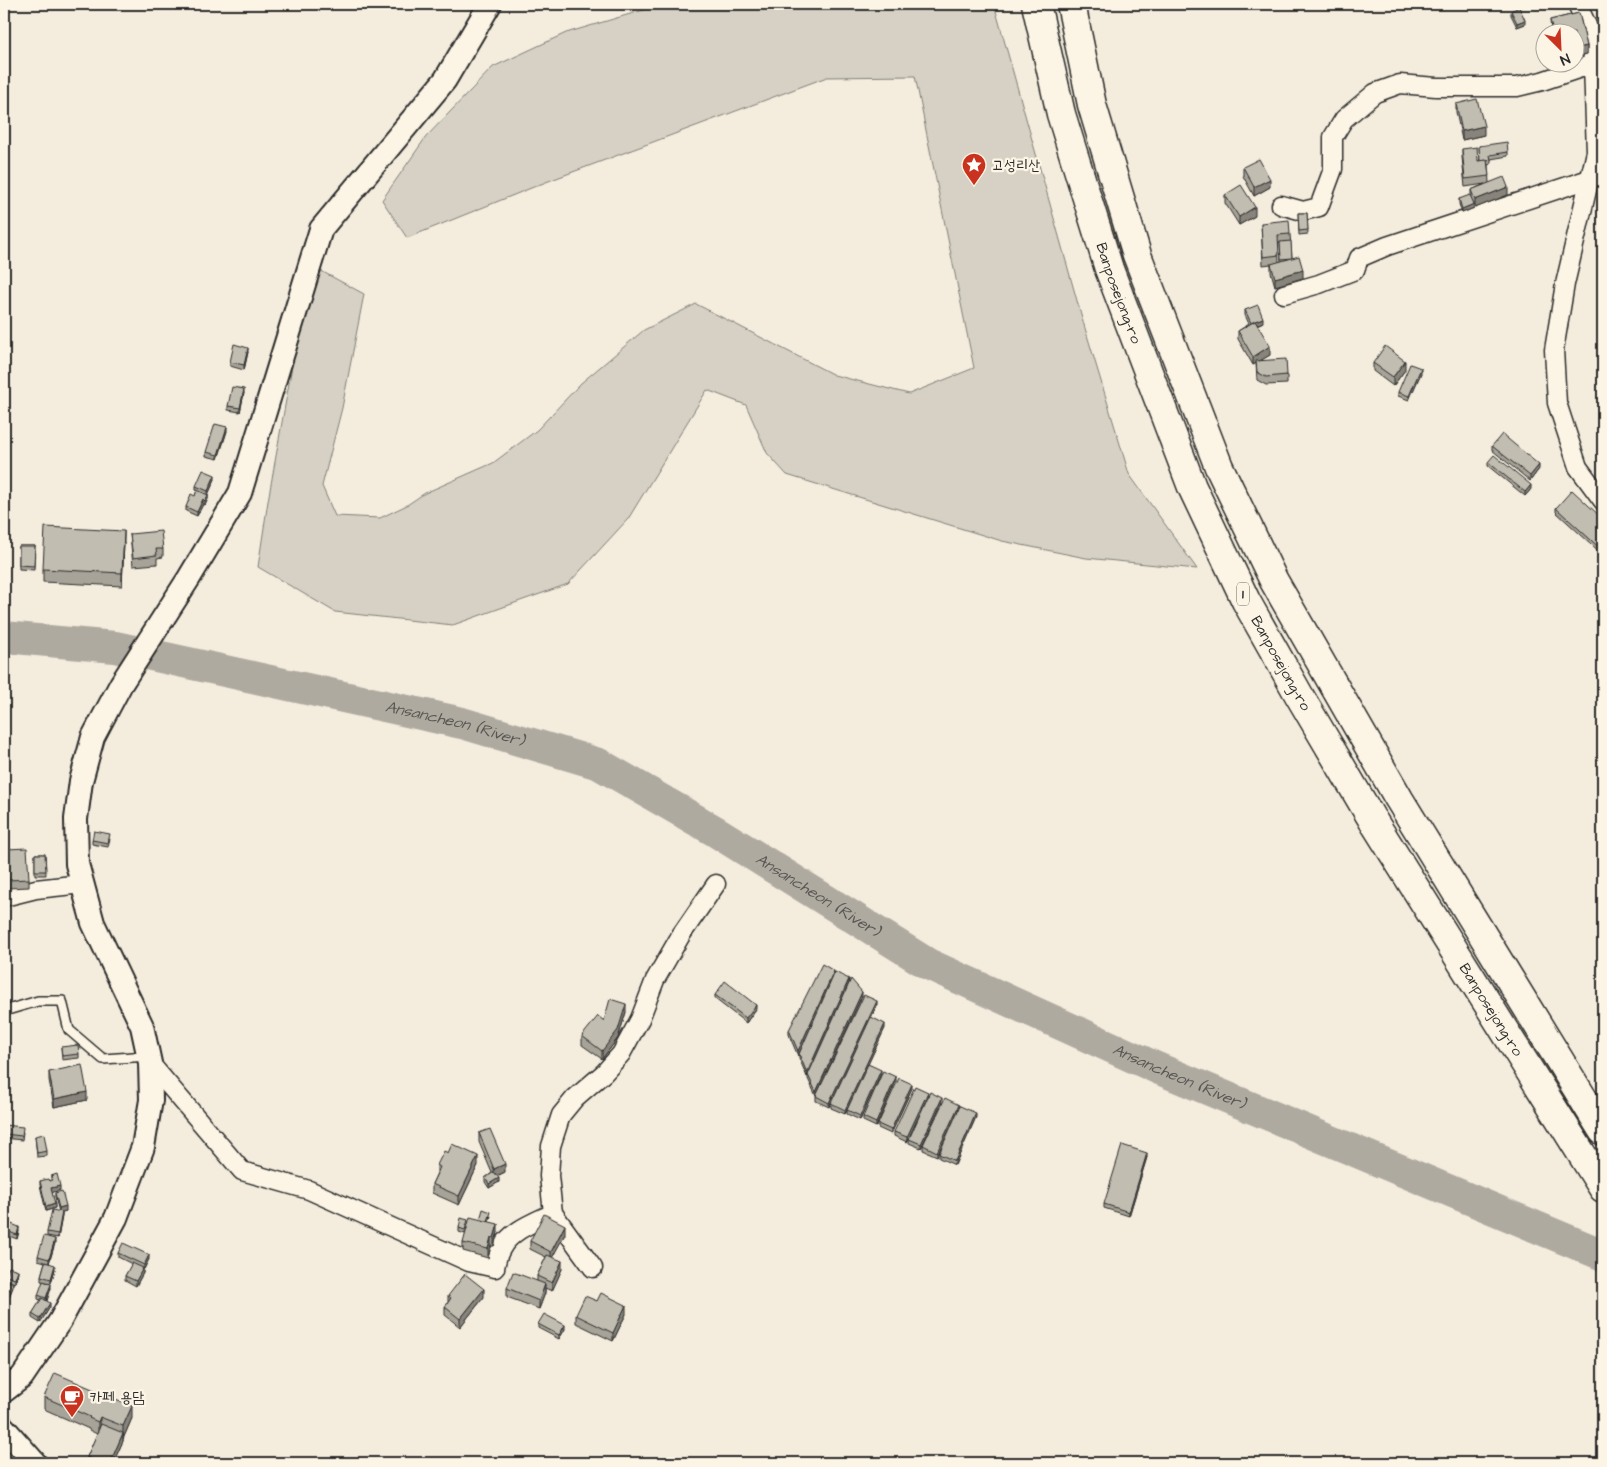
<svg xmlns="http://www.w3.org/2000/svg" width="1607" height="1467" viewBox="0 0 1607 1467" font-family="'Architects Daughter','Poor Story',sans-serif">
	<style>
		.green { fill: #d6d1c4; stroke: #807e78 }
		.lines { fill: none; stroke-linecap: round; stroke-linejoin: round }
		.river { stroke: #afaaa0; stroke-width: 32 }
		.service-casing { stroke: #2b2b2b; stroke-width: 12 }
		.minor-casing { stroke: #2b2b2b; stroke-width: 21 }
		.tertiary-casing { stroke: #2b2b2b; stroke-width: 26 }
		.trunk-casing { stroke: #2b2b2b; stroke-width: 31 }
		.service { stroke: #fcf5e5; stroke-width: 9 }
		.minor { stroke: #fcf5e5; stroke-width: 18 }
		.tertiary { stroke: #fcf5e5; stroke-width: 22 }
		.trunk { stroke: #fcf5e5; stroke-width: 28 }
		.wall { fill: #a7a398; stroke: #2b2b2b; fill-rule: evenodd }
		.shaded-wall { fill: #88847c; stroke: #2b2b2b }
		.building { fill: #c2bdb1; stroke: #2b2b2b }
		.labels { text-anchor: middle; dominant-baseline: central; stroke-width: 4.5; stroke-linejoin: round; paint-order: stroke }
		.shield { fill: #fcf5e5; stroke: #6a6863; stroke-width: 1 }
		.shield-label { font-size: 14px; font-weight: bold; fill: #2b2b2b }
		.poi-label { font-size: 15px; fill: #2b2b2b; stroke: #fcf5e5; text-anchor: start }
		.street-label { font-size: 15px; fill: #2b2b2b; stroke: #fcf5e5 }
		.water-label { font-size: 16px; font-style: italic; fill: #595754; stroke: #fcf5e5 }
	</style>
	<rect width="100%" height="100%" fill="#f4edde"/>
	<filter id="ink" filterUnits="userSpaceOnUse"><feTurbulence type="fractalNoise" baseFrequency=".02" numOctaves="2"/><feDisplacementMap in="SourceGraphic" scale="10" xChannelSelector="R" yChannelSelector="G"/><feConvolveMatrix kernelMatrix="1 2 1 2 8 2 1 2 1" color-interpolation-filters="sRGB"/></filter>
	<g filter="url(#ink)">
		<path class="green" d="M664 4H994L1081 315 1129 474 1197 569 1086 558 1002 541 787 475 767 453 746 405 707 390 628 519 568 584 453 625 335 612 258 567 268 501 310 265 364 294 342 408 322 486 335 516 380 518 407 505 425 493 493 463 537 430 581 383 644 330 696 304 834 375 909 394 974 368 915 76 827 77 546 182 407 238 382 200 426 137 493 67 566 33Z"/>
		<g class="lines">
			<path class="river" id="s1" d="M4 637 115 647 462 723 599 764 715 831 928 964 1157 1068 1603 1255"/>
			<defs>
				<path id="service" d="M4 1011 38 1001H62L69 1030 103 1059 148 1056"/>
				<g id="minor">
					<path d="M1577 4 1592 36 1596 152 1565 284 1554 350 1557 403 1578 467 1603 501"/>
					<path d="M1281 205 1303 211 1319 207 1333 169V137L1344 119 1375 93 1400 84 1436 87H1517L1542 81 1593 64"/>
					<path d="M1284 294 1319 284 1355 270 1359 258 1387 246 1589 179"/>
					<path d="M4 897 36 889 82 884"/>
					<path d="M150 1063 242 1171 309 1190 469 1262 495 1268C496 1262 498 1254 501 1249 511 1230 535 1222 553 1213L549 1176 551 1146 561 1115 575 1098 604 1073 621 1054 640 1019 655 980 681 935 716 884"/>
					<path d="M553 1213 593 1268"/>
				</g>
				<g id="tertiary">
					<path d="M4 1391 22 1377 60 1321 116 1218 143 1147 151 1100 150 1063 142 1026 93 923 77 864 76 819 81 781 93 737 121 684 189 578 240 493 321 229 445 80 490 4"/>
					<path d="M4 1428 35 1463"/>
				</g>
				<g id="trunk">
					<path id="s2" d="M1036 4 1061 114 1109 269 1192 487 1246 601 1299 695 1372 819 1603 1188"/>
					<path d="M1071 4 1092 105 1137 255 1219 467 1274 581 1399 799 1603 1131"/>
				</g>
			</defs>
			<use href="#service" class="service-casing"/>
			<use href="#minor" class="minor-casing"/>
			<use href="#tertiary" class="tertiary-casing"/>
			<use href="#trunk" class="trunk-casing"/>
			<use href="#service" class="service"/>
			<use href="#minor" class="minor"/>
			<use href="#tertiary" class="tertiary"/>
			<use href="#trunk" class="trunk"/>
		</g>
		<g class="wall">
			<path d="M1511 11 1525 24 1517 27 1511 15Z"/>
			<path d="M1579 13 1587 46V54L1579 56V61L1574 62V32H1551L1550 20Z"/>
			<path d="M1601 93H1603V130H1602Z"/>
			<path d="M1456 104 1484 135 1462 140 1456 112Z"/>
			<path d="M1479 146 1508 152V156L1491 159V164L1488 165 1489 183 1508 195 1475 208 1474 205V208L1462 213 1459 204V199L1471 197V190L1485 184 1465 187 1462 157V149L1478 161H1480Z"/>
			<path d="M1243 167 1270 187 1254 196 1243 176Z"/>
			<path d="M1225 195 1255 216 1239 225 1225 203Z"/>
			<path d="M1298 213H1307L1308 234 1299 235Z"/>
			<path d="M1261 223 1290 234 1292 258 1303 278 1275 286 1271 272V264L1263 265ZM1278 243H1280L1281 261 1279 262Z"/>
			<path d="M1245 310 1263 322 1257 325 1270 355 1259 361 1287 375V384L1266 385 1257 380 1256 363 1253 365 1238 339V331L1249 324 1245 315Z"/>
			<path d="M248 352 244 370 230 366V362Z"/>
			<path d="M1373 363 1405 370 1393 386 1373 371Z"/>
			<path d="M1421 373 1409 400 1398 396V392Z"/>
			<path d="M244 393 240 412 228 410V406Z"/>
			<path d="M227 431 218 459 206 456V452Z"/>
			<path d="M1492 446 1539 469 1530 481 1492 450Z"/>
			<path d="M1488 462 1531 489 1525 496 1488 466Z"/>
			<path d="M215 479 208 494V499L205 505 203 504 197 516 186 511V507L195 496 197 490H196V486Z"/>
			<path d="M1556 508 1603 519V555L1556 512Z"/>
			<path d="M130 534 163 549V557L157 558V564L133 566Z"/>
			<path d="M124 543 122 586 43 582V569Z"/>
			<path d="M19 546H35L34 570 19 569Z"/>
			<path d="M110 839 108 847 92 844V840Z"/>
			<path d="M7 849 29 879V887L8 888Z"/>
			<path d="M35 854H45L46 875H35Z"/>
			<path d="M834 974 849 983 807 1077 799 1058V1054L827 991 798 1056 789 1035V1030Z"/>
			<path d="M715 995 756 1009 746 1023 715 999Z"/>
			<path d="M862 996 816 1096 808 1079V1075Z"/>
			<path d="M877 1005 871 1017 885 1028 868 1064 881 1074 860 1120 847 1114V1110L845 1114 831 1108V1103L857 1047 829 1107 816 1101V1096Z"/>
			<path d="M626 1012 618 1038 602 1059 582 1045V1036L604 1021Z"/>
			<path d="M61 1047 79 1054V1058L62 1060Z"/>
			<path d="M49 1072 87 1100 54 1107 49 1080Z"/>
			<path d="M896 1081 876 1127 863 1121V1117Z"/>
			<path d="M912 1088 891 1134 878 1128V1124Z"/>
			<path d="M928 1096 907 1142 894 1136V1132Z"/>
			<path d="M942 1102 921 1148 909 1143V1139Z"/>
			<path d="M959 1109 937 1156 923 1150V1145Z"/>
			<path d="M976 1117 955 1165 939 1158V1154Z"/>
			<path d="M4 1125 23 1132 22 1140 4 1138Z"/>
			<path d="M479 1133 505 1172 497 1176 499 1182 489 1188 485 1182V1178L492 1173 479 1142Z"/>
			<path d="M35 1136 47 1151V1156L37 1157Z"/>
			<path d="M448 1153 478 1165 459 1205 432 1193V1184L437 1173V1165Z"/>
			<path d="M1147 1157 1129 1216 1104 1208V1204Z"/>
			<path d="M51 1176 60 1190 52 1192 55 1208 46 1211 40 1185V1181H51Z"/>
			<path d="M55 1193 66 1211 62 1212V1216L58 1238 47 1236V1232L59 1212 55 1197Z"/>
			<path d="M491 1216 489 1222 498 1232 494 1246H491L488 1258 463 1251V1243L480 1220Z"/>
			<path d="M4 1221 19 1231 17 1239 4 1234Z"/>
			<path d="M468 1224 465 1234 459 1232V1228Z"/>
			<path d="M565 1234 552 1257 562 1269 552 1291 545 1288V1293L539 1309 507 1297V1288L537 1281V1276L546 1257 530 1249V1241Z"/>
			<path d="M55 1243 49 1263 55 1269 51 1283 41 1281V1276L45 1262 38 1260V1256Z"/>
			<path d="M118 1253 149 1259 144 1269H143V1273L136 1286 125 1280V1276L132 1264 118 1257Z"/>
			<path d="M18 1274 15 1283 6 1280V1276Z"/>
			<path d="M4 1282 13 1287 7 1302 4 1301Z"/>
			<path d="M51 1288 47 1301 50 1307 40 1323 32 1318V1314L41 1300 38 1299V1295Z"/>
			<path d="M448 1296 484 1297 460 1327 445 1315V1307L448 1303Z"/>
			<path d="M597 1301 626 1314 613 1341 576 1323V1315Z"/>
			<path d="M538 1324 565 1329 559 1339 538 1328Z"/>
			<path d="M44 1397 132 1418 123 1439V1441L113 1463H87V1457L97 1434 89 1430V1429L44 1409Z"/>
		</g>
		<g class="shaded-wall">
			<path d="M1525 20V24L1517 27V23Z"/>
			<path d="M1587 46V54L1579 56V61L1574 62V54L1578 48Z"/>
			<path d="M1559 62H1572L1559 66Z"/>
			<path d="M1484 126V135L1462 140V131Z"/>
			<path d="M1270 179V187L1254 196V187Z"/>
			<path d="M1508 187V195L1475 208V200Z"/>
			<path d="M1474 204V208L1462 213V209Z"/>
			<path d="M1255 207V216L1239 225V217Z"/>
			<path d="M1303 270V278L1275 286V278Z"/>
			<path d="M1263 318V322L1251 327V323Z"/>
			<path d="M1270 346V355L1253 365V357Z"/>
			<path d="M248 348V352L244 370V365Z"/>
			<path d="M1405 361V370L1393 386V377Z"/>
			<path d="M1421 368V373L1409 400V396Z"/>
			<path d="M244 389V393L240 412V408Z"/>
			<path d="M227 427V431L218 459V455Z"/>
			<path d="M1539 465V469L1530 481V476Z"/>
			<path d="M215 475V479L208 495V491Z"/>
			<path d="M1531 485V489L1525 496V492Z"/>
			<path d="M208 495V499L205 505V501Z"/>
			<path d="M203 499V504L197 516V512Z"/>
			<path d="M124 531V543L122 586V573Z"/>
			<path d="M834 971V975L798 1056V1051Z"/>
			<path d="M849 979V983L807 1077V1073Z"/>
			<path d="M862 992V996L816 1096V1092Z"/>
			<path d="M877 1001V1005L829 1107V1103Z"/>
			<path d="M626 1004V1012L618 1038 602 1059V1051Z"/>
			<path d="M756 1005V1009L746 1023V1018Z"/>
			<path d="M885 1024V1028L845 1114V1110Z"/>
			<path d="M881 1070V1074L860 1120V1116Z"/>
			<path d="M896 1077V1081L876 1127V1123Z"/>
			<path d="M912 1084V1088L891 1134V1130Z"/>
			<path d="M87 1092V1100L54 1107V1099Z"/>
			<path d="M928 1092V1096L907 1142V1137Z"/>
			<path d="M942 1098V1102L921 1148V1144Z"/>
			<path d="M959 1105V1109L937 1156V1152Z"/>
			<path d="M976 1113V1117L955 1165V1161Z"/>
			<path d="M1147 1153V1157L1129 1216V1212Z"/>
			<path d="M478 1156V1165L459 1205V1196Z"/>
			<path d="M505 1164V1172L494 1177V1169Z"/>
			<path d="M499 1178V1182L489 1188V1184Z"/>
			<path d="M60 1186V1190L51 1193V1188Z"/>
			<path d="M55 1204V1208L46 1211V1207Z"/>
			<path d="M66 1206V1211L59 1213V1208Z"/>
			<path d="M62 1212V1216L58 1238V1234Z"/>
			<path d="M498 1224V1232L494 1246V1238Z"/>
			<path d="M565 1225V1234L551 1260V1252Z"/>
			<path d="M19 1227V1231L17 1239V1235Z"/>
			<path d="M491 1237V1246L488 1258V1249Z"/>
			<path d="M55 1239V1243L49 1263V1259Z"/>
			<path d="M149 1255V1259L144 1269V1265Z"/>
			<path d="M562 1261V1269L552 1291V1283Z"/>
			<path d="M55 1265V1269L51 1283V1279Z"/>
			<path d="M143 1268V1273L136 1286V1281Z"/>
			<path d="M18 1270V1274L15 1283V1279Z"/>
			<path d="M13 1283V1287L7 1302V1298Z"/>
			<path d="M51 1284V1288L46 1302V1298Z"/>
			<path d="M545 1284V1293L539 1309V1301Z"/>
			<path d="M484 1289V1297L460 1327V1319Z"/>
			<path d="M50 1303V1307L40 1323V1319Z"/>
			<path d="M626 1305V1314L613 1341V1333Z"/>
			<path d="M565 1325V1329L559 1339V1335Z"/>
			<path d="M9 1327V1331L4 1338V1334Z"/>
			<path d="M132 1406V1418L123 1439V1426Z"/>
			<path d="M100 1417V1429L98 1435V1422Z"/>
			<path d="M123 1433V1441L113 1463H110Z"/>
		</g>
		<g class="building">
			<path d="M1519 7 1525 20 1517 23 1511 11Z"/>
			<path d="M1603 9V19L1601 10Z"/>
			<path d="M1579 13 1587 46 1578 48 1579 53 1574 54V32H1553L1550 20Z"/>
			<path d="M1601 93H1603V122H1602Z"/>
			<path d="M1477 99 1484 126 1462 131 1456 104Z"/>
			<path d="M1507 142 1508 152 1490 155 1491 160 1487 161V160L1480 161 1479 146Z"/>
			<path d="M1477 147 1478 161 1487 160 1489 176 1465 179 1462 149Z"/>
			<path d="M1259 159 1270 179 1254 187 1243 167Z"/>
			<path d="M1504 177 1508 187 1475 200 1471 190Z"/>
			<path d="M1241 185 1255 207 1239 217 1225 195Z"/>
			<path d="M1470 195 1474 204 1462 209 1459 199Z"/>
			<path d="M1298 213H1307L1308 230 1299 231Z"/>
			<path d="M1289 220 1290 234 1278 235 1279 255 1263 257 1261 223Z"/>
			<path d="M1291 241 1292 258 1281 259 1280 242Z"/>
			<path d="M1299 256 1303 270 1275 278 1271 264Z"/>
			<path d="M1258 305 1263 318 1255 321 1251 323 1245 310Z"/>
			<path d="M1255 321 1270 346 1253 357 1238 331Z"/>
			<path d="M234 344 248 348 244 365 230 362Z"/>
			<path d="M1385 346 1405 361 1393 377 1373 363Z"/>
			<path d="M1286 359 1287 375 1266 377 1257 372 1256 361Z"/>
			<path d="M1410 364 1421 368 1409 396 1398 392Z"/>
			<path d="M232 387 244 389 240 408 228 406Z"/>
			<path d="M215 424 227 427 218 455 206 452Z"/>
			<path d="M1502 434 1539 465 1530 476 1492 446Z"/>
			<path d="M1494 455 1531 485 1525 492 1488 462Z"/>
			<path d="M203 470 215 475 208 491 196 486Z"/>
			<path d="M197 490 208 495 205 501 203 499 197 512 186 507 191 494 195 496Z"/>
			<path d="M1572 490 1603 519V551L1556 508Z"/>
			<path d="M45 527 124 531 122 573 43 569Z"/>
			<path d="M161 531 163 549H156L157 555 133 558 130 534Z"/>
			<path d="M19 546H35L34 566 19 565Z"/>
			<path d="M94 831 110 834 108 843 92 840Z"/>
			<path d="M27 848 29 879 8 880 7 849Z"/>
			<path d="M35 854H45L46 871H35Z"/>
			<path d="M822 964 834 971 798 1051 789 1030Z"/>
			<path d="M835 972 849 979 807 1073 799 1054Z"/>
			<path d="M851 979 862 992 816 1092 808 1075Z"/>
			<path d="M725 981 756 1005 746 1018 715 995Z"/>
			<path d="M864 995 877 1001 829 1103 816 1096Z"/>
			<path d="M610 999 626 1004 618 1030 602 1051 582 1036 598 1016 604 1021Z"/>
			<path d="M871 1017 885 1024 845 1110 831 1103Z"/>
			<path d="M78 1045 79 1054 62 1056 61 1047Z"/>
			<path d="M868 1064 881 1070 860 1116 847 1110Z"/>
			<path d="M82 1065 87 1092 54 1099 49 1072Z"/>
			<path d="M883 1071 896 1077 876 1123 863 1117Z"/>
			<path d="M899 1078 912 1084 891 1130 878 1124Z"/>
			<path d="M915 1086 928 1092 907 1137 894 1132Z"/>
			<path d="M930 1092 942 1098 921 1144 909 1139Z"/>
			<path d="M945 1098 959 1105 937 1152 923 1145Z"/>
			<path d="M960 1106 976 1113 955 1161 939 1154Z"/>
			<path d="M4 1125 23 1127 22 1136 4 1134Z"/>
			<path d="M490 1129 505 1164 494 1169 479 1133Z"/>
			<path d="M44 1134 47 1151 37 1153 35 1136Z"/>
			<path d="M452 1144 478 1156 459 1196 432 1184 440 1167 437 1165 444 1151 448 1153Z"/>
			<path d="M1122 1145 1147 1153 1129 1212 1104 1204Z"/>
			<path d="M494 1172 499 1178 489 1184 485 1178Z"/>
			<path d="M57 1174 60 1186 51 1188 55 1204 46 1207 40 1181 48 1179 49 1181 52 1180 51 1176Z"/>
			<path d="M62 1191 66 1206 59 1208 55 1193Z"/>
			<path d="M483 1209 491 1212 488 1221 480 1220Z"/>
			<path d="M52 1210 62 1212 58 1234 47 1232Z"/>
			<path d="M544 1214 565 1225 551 1252 530 1241Z"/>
			<path d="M470 1217 498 1224 494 1238 491 1237 488 1249 463 1243Z"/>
			<path d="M461 1218 468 1220 465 1230 459 1228Z"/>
			<path d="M4 1221 19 1227 17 1235 4 1230Z"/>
			<path d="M44 1236 55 1239 49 1259 38 1256Z"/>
			<path d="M123 1243 149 1255 144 1265 118 1253Z"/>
			<path d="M547 1255 562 1261 552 1283 537 1276Z"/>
			<path d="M45 1262 55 1265 51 1279 41 1276Z"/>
			<path d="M132 1263 143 1268 136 1281 125 1276Z"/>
			<path d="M9 1267 18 1270 15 1279 6 1276Z"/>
			<path d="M513 1272 545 1284 539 1301 507 1288Z"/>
			<path d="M465 1274 484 1289 460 1319 445 1307 451 1298 448 1296Z"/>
			<path d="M5 1279 13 1283 7 1298 4 1297V1282Z"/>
			<path d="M43 1281 51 1284 46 1298 38 1295Z"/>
			<path d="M601 1293 626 1305 613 1333 576 1315 585 1296 597 1301Z"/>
			<path d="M42 1298 50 1303 40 1319 32 1314Z"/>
			<path d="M544 1314 565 1325 559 1335 538 1324Z"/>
			<path d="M4 1323 9 1327 4 1334Z"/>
			<path d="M55 1373 132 1406 123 1426 100 1417 98 1422 89 1418 90 1417 44 1397Z"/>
			<path d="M101 1424 123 1433 110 1463H102L87 1457Z"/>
		</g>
	</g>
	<defs>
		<symbol id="sight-pin" viewBox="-11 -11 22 30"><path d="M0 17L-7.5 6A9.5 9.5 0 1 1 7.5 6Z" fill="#c8321e" stroke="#fcf5e5"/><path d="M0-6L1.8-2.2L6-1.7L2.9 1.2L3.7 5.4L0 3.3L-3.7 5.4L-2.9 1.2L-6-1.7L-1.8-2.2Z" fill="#fff"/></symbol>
		<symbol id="cafe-pin" viewBox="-11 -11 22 30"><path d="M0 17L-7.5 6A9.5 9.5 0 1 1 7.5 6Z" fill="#c8321e" stroke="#fcf5e5"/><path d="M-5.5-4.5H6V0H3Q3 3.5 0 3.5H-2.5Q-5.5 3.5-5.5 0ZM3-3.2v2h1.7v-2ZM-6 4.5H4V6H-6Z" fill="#fff"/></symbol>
	</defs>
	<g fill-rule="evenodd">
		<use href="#sight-pin" x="960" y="151" width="28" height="38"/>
		<use href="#cafe-pin" x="58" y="1383" width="28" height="38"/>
	</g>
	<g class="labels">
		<rect class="shield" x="1237" y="582.5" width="12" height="23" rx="4"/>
		<g class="shield-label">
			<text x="1243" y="594">1</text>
		</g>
		<g class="poi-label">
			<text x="992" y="165">고성리산</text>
			<text x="90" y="1397">카페 용담</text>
		</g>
		<g class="street-label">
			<text stroke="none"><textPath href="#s2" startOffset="301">Banposejong-ro</textPath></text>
			<text stroke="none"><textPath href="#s2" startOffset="706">Banposejong-ro</textPath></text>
			<text stroke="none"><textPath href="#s2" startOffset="1111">Banposejong-ro</textPath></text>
		</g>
		<g class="water-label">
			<text stroke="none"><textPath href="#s1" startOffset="460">Ansancheon (River)</textPath></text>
			<text stroke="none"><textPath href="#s1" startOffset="865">Ansancheon (River)</textPath></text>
			<text stroke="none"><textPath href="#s1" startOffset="1270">Ansancheon (River)</textPath></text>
		</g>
	</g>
	<rect width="1607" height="1467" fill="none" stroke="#fcf5e5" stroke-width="20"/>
	<rect x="10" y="10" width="1587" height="1447" fill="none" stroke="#2b2b2b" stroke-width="2" filter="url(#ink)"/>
	<g transform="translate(1560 48) rotate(156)"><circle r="24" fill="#fcf5e5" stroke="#a8a49b"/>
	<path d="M0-4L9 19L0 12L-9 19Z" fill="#c8321e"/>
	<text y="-8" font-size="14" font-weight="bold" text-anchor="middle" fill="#2b2b2b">N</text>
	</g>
</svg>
